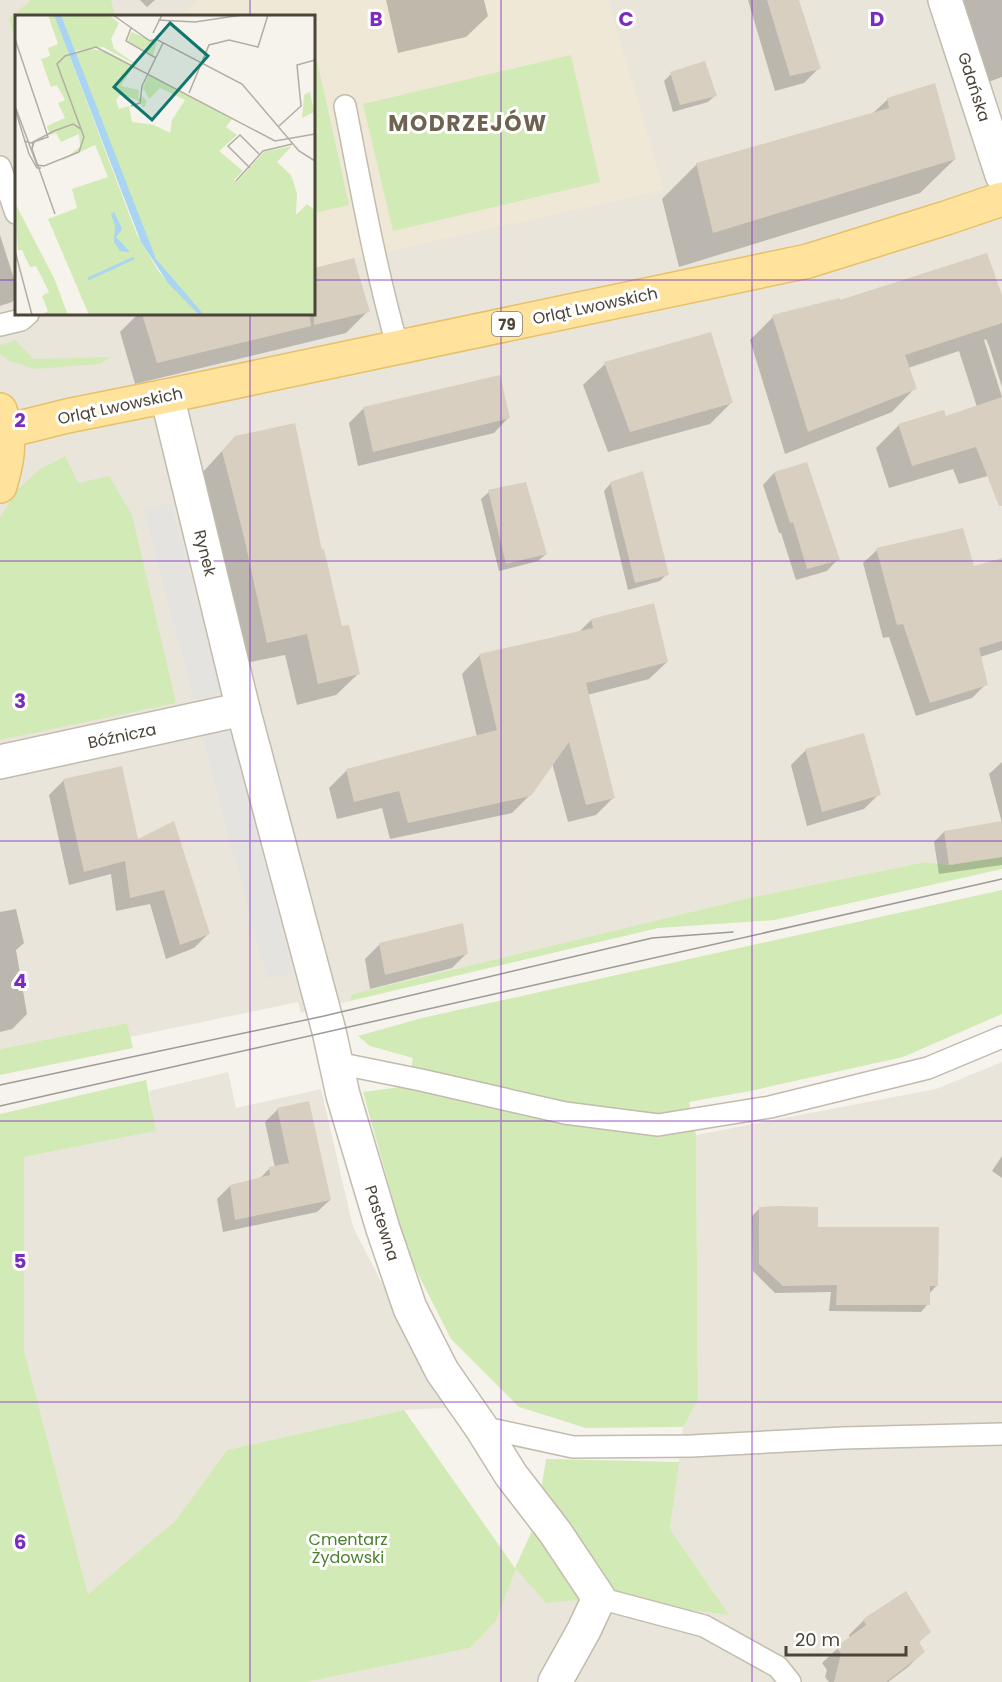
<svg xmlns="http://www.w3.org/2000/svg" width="1002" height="1682" viewBox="0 0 1002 1682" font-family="Poppins,sans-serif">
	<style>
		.residential { fill: #eae5da; fill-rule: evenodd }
		.education { fill: #efe8d6 }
		.green { fill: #d2eab5 }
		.parking { fill: #e5e3e0 }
		.shadow { fill: #0003 }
		.building { fill: #d8cfc1 }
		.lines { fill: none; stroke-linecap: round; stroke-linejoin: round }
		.lane-casing { stroke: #c2bbae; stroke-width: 24 }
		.street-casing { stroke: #c2bbae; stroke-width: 36 }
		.primary-casing { stroke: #e6c16a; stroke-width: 36 }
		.lane { stroke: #fff; stroke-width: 21 }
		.street { stroke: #fff; stroke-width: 33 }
		.primary { stroke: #ffe39c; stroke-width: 33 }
		.tram { stroke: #9a9a9a; stroke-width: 1.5 }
		.grid { fill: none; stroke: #7b2cbf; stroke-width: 1.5; stroke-opacity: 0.55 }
		.labels { text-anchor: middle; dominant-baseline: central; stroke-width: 6; stroke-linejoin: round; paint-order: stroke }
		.shield { fill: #fff; stroke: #817c74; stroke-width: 1.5 }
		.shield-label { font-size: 15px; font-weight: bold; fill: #4b4439 }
		.street-label { font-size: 16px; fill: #4b4439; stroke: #fff }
		.park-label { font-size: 16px; fill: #4a7f2a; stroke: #fff }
		.district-label { font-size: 22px; font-weight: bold; letter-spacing: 1.5px; fill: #6e6250; stroke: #fff }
		.inset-river { fill: none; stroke: #a9d4f2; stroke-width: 3 }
		.inset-road { fill: none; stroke: #b2ada4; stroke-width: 1.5 }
		.view { fill: #0f766e; fill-opacity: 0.15; stroke: #0f766e; stroke-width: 3 }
		.inset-edge { fill: none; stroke: #4b4439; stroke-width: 3 }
		.grid-label { font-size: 20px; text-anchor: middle; font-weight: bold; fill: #7b2cbf; stroke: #fff; stroke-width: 6; stroke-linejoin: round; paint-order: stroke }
	</style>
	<rect width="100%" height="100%" fill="#f6f3ec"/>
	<g class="residential">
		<path d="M0 0H1002V857L949 865 925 862 753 897 352 994 350 1001 301 1013 298 1002 130 1037 127 1023 0 1049ZM16 16H314V314H16Z"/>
		<path d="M1002 1062V1682H307L470 1648 496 1621 516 1568 599 1598 728 1614 670 1529 683 1427 698 1400 696 1135 936 1089Z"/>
		<path d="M228 1072 236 1108 321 1089 353 1227 446 1408 404 1410 227 1450 176 1520 88 1594 24 1350V1157L155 1131 149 1091Z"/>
	</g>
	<path class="education" d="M197 0H608L664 190 314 268V16H181Z"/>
	<g class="green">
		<path d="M31 0H111L115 16H16V44L9 19Z"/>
		<path d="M314 47 349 205 314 213Z"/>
		<path d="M571 55 600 182 393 231 363 104Z"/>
		<path d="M15 340 34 359 111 357 100 364 35 369 10 361 0 354V344L3 345Z"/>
		<path d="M65 456 78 483 109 476 132 515 176 703 0 740V518L16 491 39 470Z"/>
		<path d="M1002 857V869L775 920 658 928 350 1001 352 994 753 897 925 862 949 865Z"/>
		<path d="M1002 890V1014L903 1057 750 1091 689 1102 696 1135 698 1400 683 1427 586 1428 519 1407 451 1339 408 1254 363 1092 408 1086 413 1058 370 1046 358 1036 422 1018Z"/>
		<path d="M127 1023 133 1048 0 1075V1049Z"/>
		<path d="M146 1080 156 1131 24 1157V1350L88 1594 176 1520 227 1450 404 1410 515 1568 536 1522 546 1459 679 1462 670 1529 729 1615 599 1598 546 1603 516 1569 496 1621 470 1648 307 1682H0V1114Z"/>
	</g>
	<g class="parking">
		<path d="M171 503 222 693 194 700 144 511Z"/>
		<path d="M230 729 293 973 267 979 202 736Z"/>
	</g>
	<g class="shadow">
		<path d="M140 0H155L147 7Z"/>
		<path d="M386 0H484L488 16 466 37 398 53Z"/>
		<path d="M748 0H798L819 68 804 83 775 91Z"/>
		<path d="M954 0H1002V77L983 84Z"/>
		<path d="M671 74 716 95 708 102 673 112 664 81Z"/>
		<path d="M888 99 955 159 920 193 679 267 662 199 697 164 872 114Z"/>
		<path d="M0 235 16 285V298L12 302 0 306Z"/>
		<path d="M353 260 368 311 346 333 135 384 120 332 138 314H314V269Z"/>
		<path d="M1002 299V387L989 346 986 339 984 340 1002 397V472L959 484 953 469 889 488 876 448 899 425 946 418 977 407 959 351 908 368 915 388 892 412 785 454 750 340 773 317Z"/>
		<path d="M605 364 731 403 710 424 608 452 583 385Z"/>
		<path d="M364 408 508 418 494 433 358 466 349 423Z"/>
		<path d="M235 437 321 552 341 628 358 674 336 695 297 705 285 655 246 663 201 474Z"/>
		<path d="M806 464 838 559 827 571 796 580 781 533H779L763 485 774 473Z"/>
		<path d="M611 483 667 574 660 581 628 590 604 491Z"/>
		<path d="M489 492 546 554 538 561 499 571 481 499Z"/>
		<path d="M877 550 973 568 1002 560V650L980 657 986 684 972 698 916 716 889 637 883 638 863 563Z"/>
		<path d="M591 620 667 662 649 679 587 695 614 797 596 815 568 822 552 763 530 795 512 813 390 839 382 808 337 819 329 788 346 771 477 737 462 674 479 656 579 632Z"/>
		<path d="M806 750 879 794 864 809 807 826 791 765Z"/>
		<path d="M1002 762V865L939 874 934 842 944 832 1002 823 989 774Z"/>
		<path d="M64 780 137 841 209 933 194 948 166 959 150 904 116 911 111 874 69 885 49 795Z"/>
		<path d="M16 909 24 943 16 950 27 1014 12 1029 0 1032V912Z"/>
		<path d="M380 944 467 953 452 968 370 989 365 959Z"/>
		<path d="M278 1109 330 1200 317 1212 223 1232 217 1199 230 1186 259 1179 269 1169 275 1168 265 1122Z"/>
		<path d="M1002 1156V1178L992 1171Z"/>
		<path d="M760 1208 817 1228 937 1285 930 1293 928 1304 921 1312 829 1311 831 1292 775 1293 753 1271 752 1216Z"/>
		<path d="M864 1620 929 1632 918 1643 923 1652 908 1667 888 1682H829L825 1677 827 1670 822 1663 837 1649 850 1638 849 1635Z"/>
	</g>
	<g class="building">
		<path d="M767 0H799L821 69 790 76Z"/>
		<path d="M705 61 717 96 680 105 670 72Z"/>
		<path d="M935 83 956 159 713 233 696 163 889 108 887 98Z"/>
		<path d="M987 253 1002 295V323L905 355 917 389 808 432 772 315 840 298V300Z"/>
		<path d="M354 258 370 312 314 325V268Z"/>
		<path d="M142 314H309L311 326 157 363Z"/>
		<path d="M711 332 733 403 630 432 604 362Z"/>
		<path d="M500 375 510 418 373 452 363 407Z"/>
		<path d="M1002 397V506H999L976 447 912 466 898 424 944 410 946 416Z"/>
		<path d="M295 423 322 550 324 549 342 626 349 625 360 674 318 684 307 634 267 643 244 537 222 451 235 436Z"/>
		<path d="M807 462 840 560 807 569 793 522 790 523 774 472Z"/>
		<path d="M643 471 669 575 635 583 610 482Z"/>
		<path d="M526 482 547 554 506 564 488 490Z"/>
		<path d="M963 528 974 566 1002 558V641L979 648 988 685 930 703 903 624 897 625 876 548Z"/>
		<path d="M654 603 668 662 586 683 615 798 586 805 569 742 531 796 408 823 399 791 354 802 346 769 497 730 479 654 593 628 591 619Z"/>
		<path d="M864 733 881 795 822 812 805 749Z"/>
		<path d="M122 766 138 839 174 821 210 934 180 945 164 890 130 898 125 861 84 872 63 779Z"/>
		<path d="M1002 821V857L949 865 944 831Z"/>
		<path d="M463 923 468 954 385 975 379 943Z"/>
		<path d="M309 1101 331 1200 235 1220 230 1185 270 1175 269 1167 289 1163 277 1108Z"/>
		<path d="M779 1206 818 1207V1227H939L938 1286H930V1305H836L837 1285 783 1286 759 1264V1207Z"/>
		<path d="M906 1591 931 1632 919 1642 925 1652 886 1682H834L841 1654 836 1647 866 1625 863 1619Z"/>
	</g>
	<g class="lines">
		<defs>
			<g id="lane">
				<path d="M345 106C361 187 375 268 398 348"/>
				<path d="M0 167 16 213"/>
				<path d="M0 325 21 320 28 314"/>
				<path d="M337 1063 421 1080 565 1113 658 1125 770 1107 928 1068 1002 1037"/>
				<path d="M481 1427 573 1447 691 1446 843 1438 1002 1434"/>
				<path d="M599 1598 704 1626 778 1667 790 1682"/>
			</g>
			<g id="street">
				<path d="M945 0 1002 175"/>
				<path d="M167 396 243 709 329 1031 343 1095 383 1229 410 1308 442 1371 481 1427 511 1475 555 1532 599 1598 584 1630 555 1682"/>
				<path d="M0 762 243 709"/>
			</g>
			<g id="primary">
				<path d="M0 410C11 441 9 455 0 486"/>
				<path d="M7 431 67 416 167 396 808 261 946 218 1002 199"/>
			</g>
		</defs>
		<use href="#lane" class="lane-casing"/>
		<use href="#street" class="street-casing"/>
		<use href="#primary" class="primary-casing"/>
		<use href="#lane" class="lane"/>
		<use href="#street" class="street"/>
		<use href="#primary" class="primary"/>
		<g class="tram">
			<path d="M0 1085 324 1016 652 938 733 932"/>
			<path d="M0 1106 1002 879"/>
		</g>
	</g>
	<path class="grid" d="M250 0V16M501 0V1682M752 0V1682M0 280H16M314 280H1002M250 314V1682M0 561H1002M0 841H1002M0 1121H1002M0 1402H1002"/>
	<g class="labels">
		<rect class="shield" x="492" y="312" width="30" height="24" rx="4.5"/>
		<g class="shield-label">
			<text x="507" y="324">79</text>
		</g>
		<g class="street-label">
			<text transform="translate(974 87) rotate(72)">Gdańska</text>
			<text transform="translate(595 306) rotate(-12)">Orląt Lwowskich</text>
			<text transform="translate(120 406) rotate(-12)">Orląt Lwowskich</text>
			<text transform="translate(205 553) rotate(76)">Rynek</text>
			<text transform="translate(122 736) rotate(-12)">Bóźnicza</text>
			<text transform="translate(382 1223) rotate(72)">Pastewna</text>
		</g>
		<g class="park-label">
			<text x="348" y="1539">Cmentarz<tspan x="348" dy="18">Żydowski</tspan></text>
		</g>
		<g class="district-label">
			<text x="468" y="123">MODRZEJÓW</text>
		</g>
	</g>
	<g transform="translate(15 15)">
		<rect width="300" height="300" fill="#f6f3ec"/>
		<path d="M33 0H39L122 220 144 257 184 300H74L33 204 62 193 57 174 93 162 80 130 46 146 65 132 64 119 46 127 41 118 35 120 32 111 50 103 43 88 50 85 42 70 36 72 26 44 35 41 33 33 43 29ZM46 0H94L104 8 96 24 99 34 125 52 88 32 59 36ZM116 17 142 27 138 40 113 26ZM74 34 91 36 125 54 117 53 106 71 124 75 123 84 127 81 132 86 129 93 122 85 106 79 101 85 104 94 114 91 117 107 139 110 155 118 157 105 170 85 145 73 134 84 128 73 134 59 217 104 211 112 222 120 204 136 228 156 219 165 222 167 249 137 277 131 262 147 276 160 282 178 281 200 292 189 300 195V300H189L162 273 141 244 129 217 59 38ZM295 77 299 97 287 103 289 80ZM0 188 39 263 53 300H26L33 296 27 281 34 277 21 251 15 252 7 235H3Z" fill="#d2eab5"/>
		<path d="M39 0H46L141 244 189 300H184L153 268 126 227ZM99 197 107 214 101 222 115 237 105 236 99 227 100 210 96 199Z" fill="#a9d4f2"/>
		<path class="inset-river" d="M73 264 119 243"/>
		<path class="inset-road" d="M98 0 135 26 141 24 227 69 284 136 300 146M143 5 180 7 227 0M116 13 111 26 141 43M138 18 147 0M0 24 33 122 16 128 9 126M174 78 194 30 214 25 243 32 253 0M0 91 22 150 29 151 64 137 69 122 42 49 50 41 81 32 260 126 300 119M116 91 125 88 127 71 148 28M0 94 14 139 22 153H26M264 111 286 91 282 50 300 45M19 127 17 134 40 199M17 136 18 127 39 116 58 109 66 114M235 153 213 131 225 120 244 139M221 166 248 136 277 129M0 236 17 300"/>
		<path class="view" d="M155 8 193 41 137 105 99 72Z"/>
		<rect width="300" height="300" class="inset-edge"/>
	</g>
	<g class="grid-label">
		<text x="376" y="26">B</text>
		<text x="626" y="26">C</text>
		<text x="877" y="26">D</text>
		<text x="20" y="427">2</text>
		<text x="20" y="708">3</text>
		<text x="20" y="988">4</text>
		<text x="20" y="1268">5</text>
		<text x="20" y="1549">6</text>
	</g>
	<path d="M786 1646v9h120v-9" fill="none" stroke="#4b4439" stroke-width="3"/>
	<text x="795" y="1646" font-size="18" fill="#4b4439" stroke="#ffffff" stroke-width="4.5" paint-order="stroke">20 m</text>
</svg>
